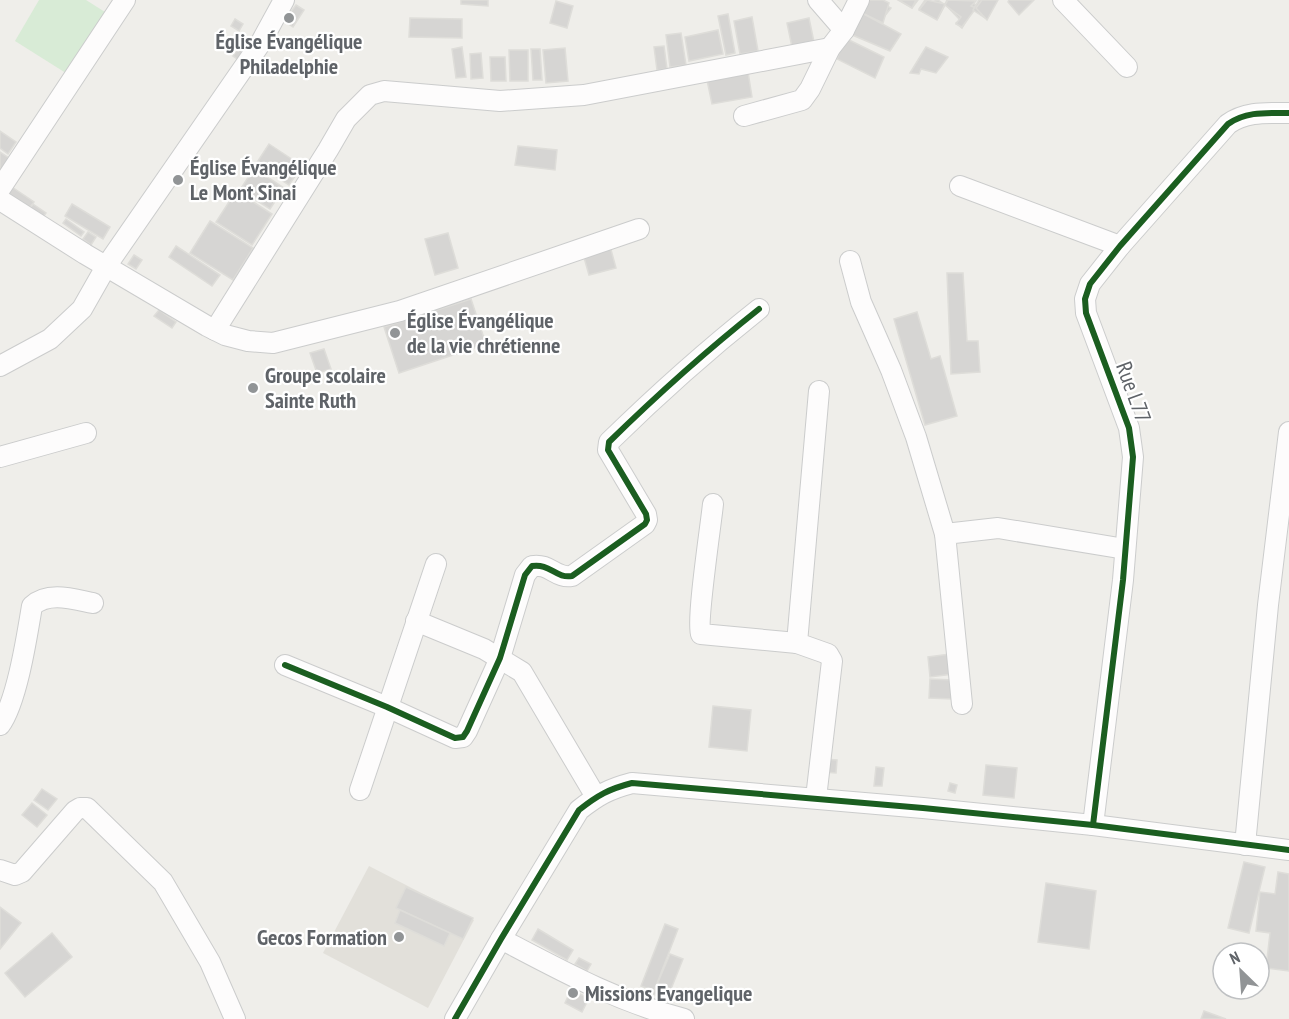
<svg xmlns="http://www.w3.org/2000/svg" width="1289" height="1019" viewBox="0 0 1289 1019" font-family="'PT Sans Narrow',sans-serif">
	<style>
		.education { fill: #e2e0da }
		.green { fill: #d8ebd6 }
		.building { fill: #d6d5d3; stroke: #deddd9; stroke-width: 1.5 }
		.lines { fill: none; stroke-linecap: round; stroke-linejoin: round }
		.minor-casing { stroke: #cbcccc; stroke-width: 22 }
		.minor { stroke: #fdfcfc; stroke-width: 20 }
		.cycleway-casing { stroke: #fff; stroke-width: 10 }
		.cycleway { stroke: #1b5e20; stroke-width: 6 }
		.poi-dot { fill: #919496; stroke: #fff; stroke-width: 2 }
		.labels { text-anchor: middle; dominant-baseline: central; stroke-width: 4.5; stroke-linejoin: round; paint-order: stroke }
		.poi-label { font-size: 22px; font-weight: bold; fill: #5f6368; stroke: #fff; text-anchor: start }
		.street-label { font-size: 22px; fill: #5f6368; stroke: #fff }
	</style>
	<rect width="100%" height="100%" fill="#efeeea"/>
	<path class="education" d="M369 866 474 920 428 1008 323 953Z"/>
	<path class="green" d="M39 0H86L105 12 69 75 15 41Z"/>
	<g class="building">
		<path d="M461 0H488V6L461 4Z"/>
		<path d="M866 0H875L891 8 880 22 860 11Z"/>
		<path d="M867 0H883L889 3 883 23 860 12Z"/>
		<path d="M898 0H918L912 8Z"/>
		<path d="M899 0H916L912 8Z"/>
		<path d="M925 0 931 2 938 0 945 5 938 18 919 9Z"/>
		<path d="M927 0 945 4 937 20 919 10Z"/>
		<path d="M947 0H969L976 5 962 28 956 23 960 20 945 4Z"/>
		<path d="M948 0 976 1 971 6 976 8 962 27 956 24 961 17 945 5Z"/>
		<path d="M979 0H996L985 18 973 10Z"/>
		<path d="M982 0H998L987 20 976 8Z"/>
		<path d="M1009 0H1034L1019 15 1008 2Z"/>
		<path d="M556 1 573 6 567 28 550 23Z"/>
		<path d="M296 5 304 10 293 27 284 21Z"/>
		<path d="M860 12 901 34 890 51 850 34Z"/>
		<path d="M728 14 735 53 726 55 718 16Z"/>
		<path d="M752 17 758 51 740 54 734 21Z"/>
		<path d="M410 18 462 19V38L409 37Z"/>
		<path d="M809 18 814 42 792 47 787 23Z"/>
		<path d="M235 19 243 24 239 31 231 26Z"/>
		<path d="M718 30 723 54 689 61 685 37Z"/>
		<path d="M681 33 686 65 670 67 666 35Z"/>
		<path d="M845 38 884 57 875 78 837 59Z"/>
		<path d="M240 46 247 51 240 61 233 56Z"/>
		<path d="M664 46 667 69 657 70 654 47Z"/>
		<path d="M462 47 466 77 456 78 452 49Z"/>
		<path d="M926 47 948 57 936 73 921 69 919 74 910 73Z"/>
		<path d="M565 48 568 81 546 83 543 50Z"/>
		<path d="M531 49H540L542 80H533Z"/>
		<path d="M509 50H528V81H510Z"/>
		<path d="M481 53 483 78 471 79 470 54Z"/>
		<path d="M490 57H505L506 81H491Z"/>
		<path d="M748 72 752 97 712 104 707 80Z"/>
		<path d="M0 131 16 142 8 154 0 148Z"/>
		<path d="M269 144 302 166 289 185 256 164Z"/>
		<path d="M518 146 557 150 555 170 515 165Z"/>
		<path d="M0 152 9 158 0 171Z"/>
		<path d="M254 168 284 188 270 209 240 190Z"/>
		<path d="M9 185 34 202 27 211 3 194Z"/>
		<path d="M236 191 272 214 252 245 216 222Z"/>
		<path d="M33 204 46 213 42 219 29 210Z"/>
		<path d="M72 204 110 227 103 239 65 216Z"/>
		<path d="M66 219 84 232 81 236 63 223Z"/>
		<path d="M210 221 253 248 233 280 190 253Z"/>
		<path d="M88 232 96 237 91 245 83 239Z"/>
		<path d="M448 233 458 268 435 275 425 239Z"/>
		<path d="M176 246 220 275 212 286 169 257Z"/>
		<path d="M610 246 616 268 589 275 583 254Z"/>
		<path d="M134 255 142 260 136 269 128 264Z"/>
		<path d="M947 273H963L967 341H978L980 372 951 374Z"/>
		<path d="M471 299 486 344 399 373 384 327Z"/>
		<path d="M159 310 176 322 172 328 154 316Z"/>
		<path d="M917 312 931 359 940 356 957 416 925 425 894 319Z"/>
		<path d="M324 349 331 369 317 373 310 353Z"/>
		<path d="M950 654 953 674 930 677 928 657Z"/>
		<path d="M930 679 953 680 952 699 929 698Z"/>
		<path d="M713 706 751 710 747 751 709 747Z"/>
		<path d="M824 759 837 760 836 773 823 772Z"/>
		<path d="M986 765 1017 768 1014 798 983 795Z"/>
		<path d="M876 767 884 768 882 786H874Z"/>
		<path d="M950 783 957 785 955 793 948 791Z"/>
		<path d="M42 789 57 799 48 810 34 800Z"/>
		<path d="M32 803 47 815 37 827 22 815Z"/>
		<path d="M1244 862 1265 867 1249 933 1228 928Z"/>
		<path d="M1278 872 1289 874V971L1266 968 1270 933 1256 931 1260 892 1275 894Z"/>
		<path d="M1046 883 1096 891 1089 949 1038 942Z"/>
		<path d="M406 887 473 918 463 939 396 908Z"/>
		<path d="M0 907 21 923 0 949Z"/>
		<path d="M400 910 450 933 444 946 395 923Z"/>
		<path d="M665 924 678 929 654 991 641 986Z"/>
		<path d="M538 929 573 950 567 960 532 940Z"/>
		<path d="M52 933 72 957 25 997 5 973Z"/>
		<path d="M670 954 683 959 667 999 653 994Z"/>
		<path d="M579 958 591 964 587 971 575 964Z"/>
		<path d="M571 990 589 998 582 1012 565 1003Z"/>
		<path d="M1204 1011 1226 1019H1201Z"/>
	</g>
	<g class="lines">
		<defs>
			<g id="minor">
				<path d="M818 0 844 30"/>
				<path d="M1063 0 1127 67"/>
				<path d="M744 116 802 100 810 89 830 48 844 30 859 0"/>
				<path d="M960 186 1120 246"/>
				<path d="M0 189 125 0"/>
				<path d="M0 200 85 254 207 326 225 335 248 341 273 343 400 311 639 229"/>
				<path d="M850 261 861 302 891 370 916 437 945 534"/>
				<path d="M215 330 328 150 346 119 370 95 384 91 500 101 584 95 830 48"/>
				<path d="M0 366 50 339 82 309 107 265 260 44 284 0"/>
				<path d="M0 457 86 433"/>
				<path d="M713 504C711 524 696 623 701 634L797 643"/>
				<path d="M416 621 484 649 522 672 596 797"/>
				<path d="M285 665 387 707 455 738 463 737 467 731 500 658 525 575 532 566C550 563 556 579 572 576L645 524 647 520 646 514 608 450 609 442C657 395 706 351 759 309"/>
				<path d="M962 704 945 534 998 528 1125 549"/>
				<path d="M0 725C17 702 27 636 32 606 48 591 73 599 93 603"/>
				<path d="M360 790 436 564"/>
				<path d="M816 798 832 661 828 654 797 643 819 391"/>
				<path d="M1093 825 1123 580 1133 457 1129 428 1086 313 1085 299 1090 284 1120 246 1228 124C1246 111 1267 113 1289 113"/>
				<path d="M1245 845 1268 605 1289 432"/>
				<path d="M0 870 15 875 22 872 75 811 80 808H87L163 882 210 962 235 1019"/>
				<path d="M501 939C562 971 616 1001 684 1019"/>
				<path d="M455 1019 501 939 579 810C598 795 609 789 632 783L923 808 1093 825 1289 850"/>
			</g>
		</defs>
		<use href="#minor" class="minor-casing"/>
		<use href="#minor" class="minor"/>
		<defs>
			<g id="cycleway">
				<path d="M285 665 387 707 455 738 463 737 467 731 500 658 525 575 532 566C550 563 556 579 572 576L645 524 647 520 646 514 608 450 609 442C657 395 706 351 759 309"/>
				<path d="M1093 825 1123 580 1133 457 1129 428 1086 313 1085 299 1090 284 1120 246 1228 124C1246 111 1267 113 1289 113"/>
				<path d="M455 1019 501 939 579 810C598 795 609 789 632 783L923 808 1093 825 1289 850"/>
			</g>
		</defs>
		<use href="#cycleway" class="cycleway-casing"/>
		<use href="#cycleway" class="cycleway"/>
	</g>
	<g class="poi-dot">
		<circle cx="289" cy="18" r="6"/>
		<circle cx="178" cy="180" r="6"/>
		<circle cx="395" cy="333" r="6"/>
		<circle cx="253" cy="388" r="6"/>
		<circle cx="399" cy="937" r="6"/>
		<circle cx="573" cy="993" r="6"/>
	</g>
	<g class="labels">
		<g class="poi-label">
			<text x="289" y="41" text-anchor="middle">Église Évangélique<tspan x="289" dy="25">Philadelphie</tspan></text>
			<text x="190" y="167">Église Évangélique<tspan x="190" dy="25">Le Mont Sinai</tspan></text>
			<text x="407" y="320">Église Évangélique<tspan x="407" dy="25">de la vie chrétienne</tspan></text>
			<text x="265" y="375">Groupe scolaire<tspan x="265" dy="25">Sainte Ruth</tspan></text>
			<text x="387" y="937" text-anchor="end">Gecos Formation</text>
			<text x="585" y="993">Missions Evangelique</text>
		</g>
		<g class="street-label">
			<text transform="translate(1134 392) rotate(70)">Rue L77</text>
		</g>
	</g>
	<g transform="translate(1241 971) rotate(335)"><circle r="28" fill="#ffffff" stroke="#bfc1c3" stroke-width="1.5"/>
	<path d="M0-4.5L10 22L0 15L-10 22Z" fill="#919496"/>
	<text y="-9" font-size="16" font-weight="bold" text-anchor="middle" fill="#5f6368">N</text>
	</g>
</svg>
